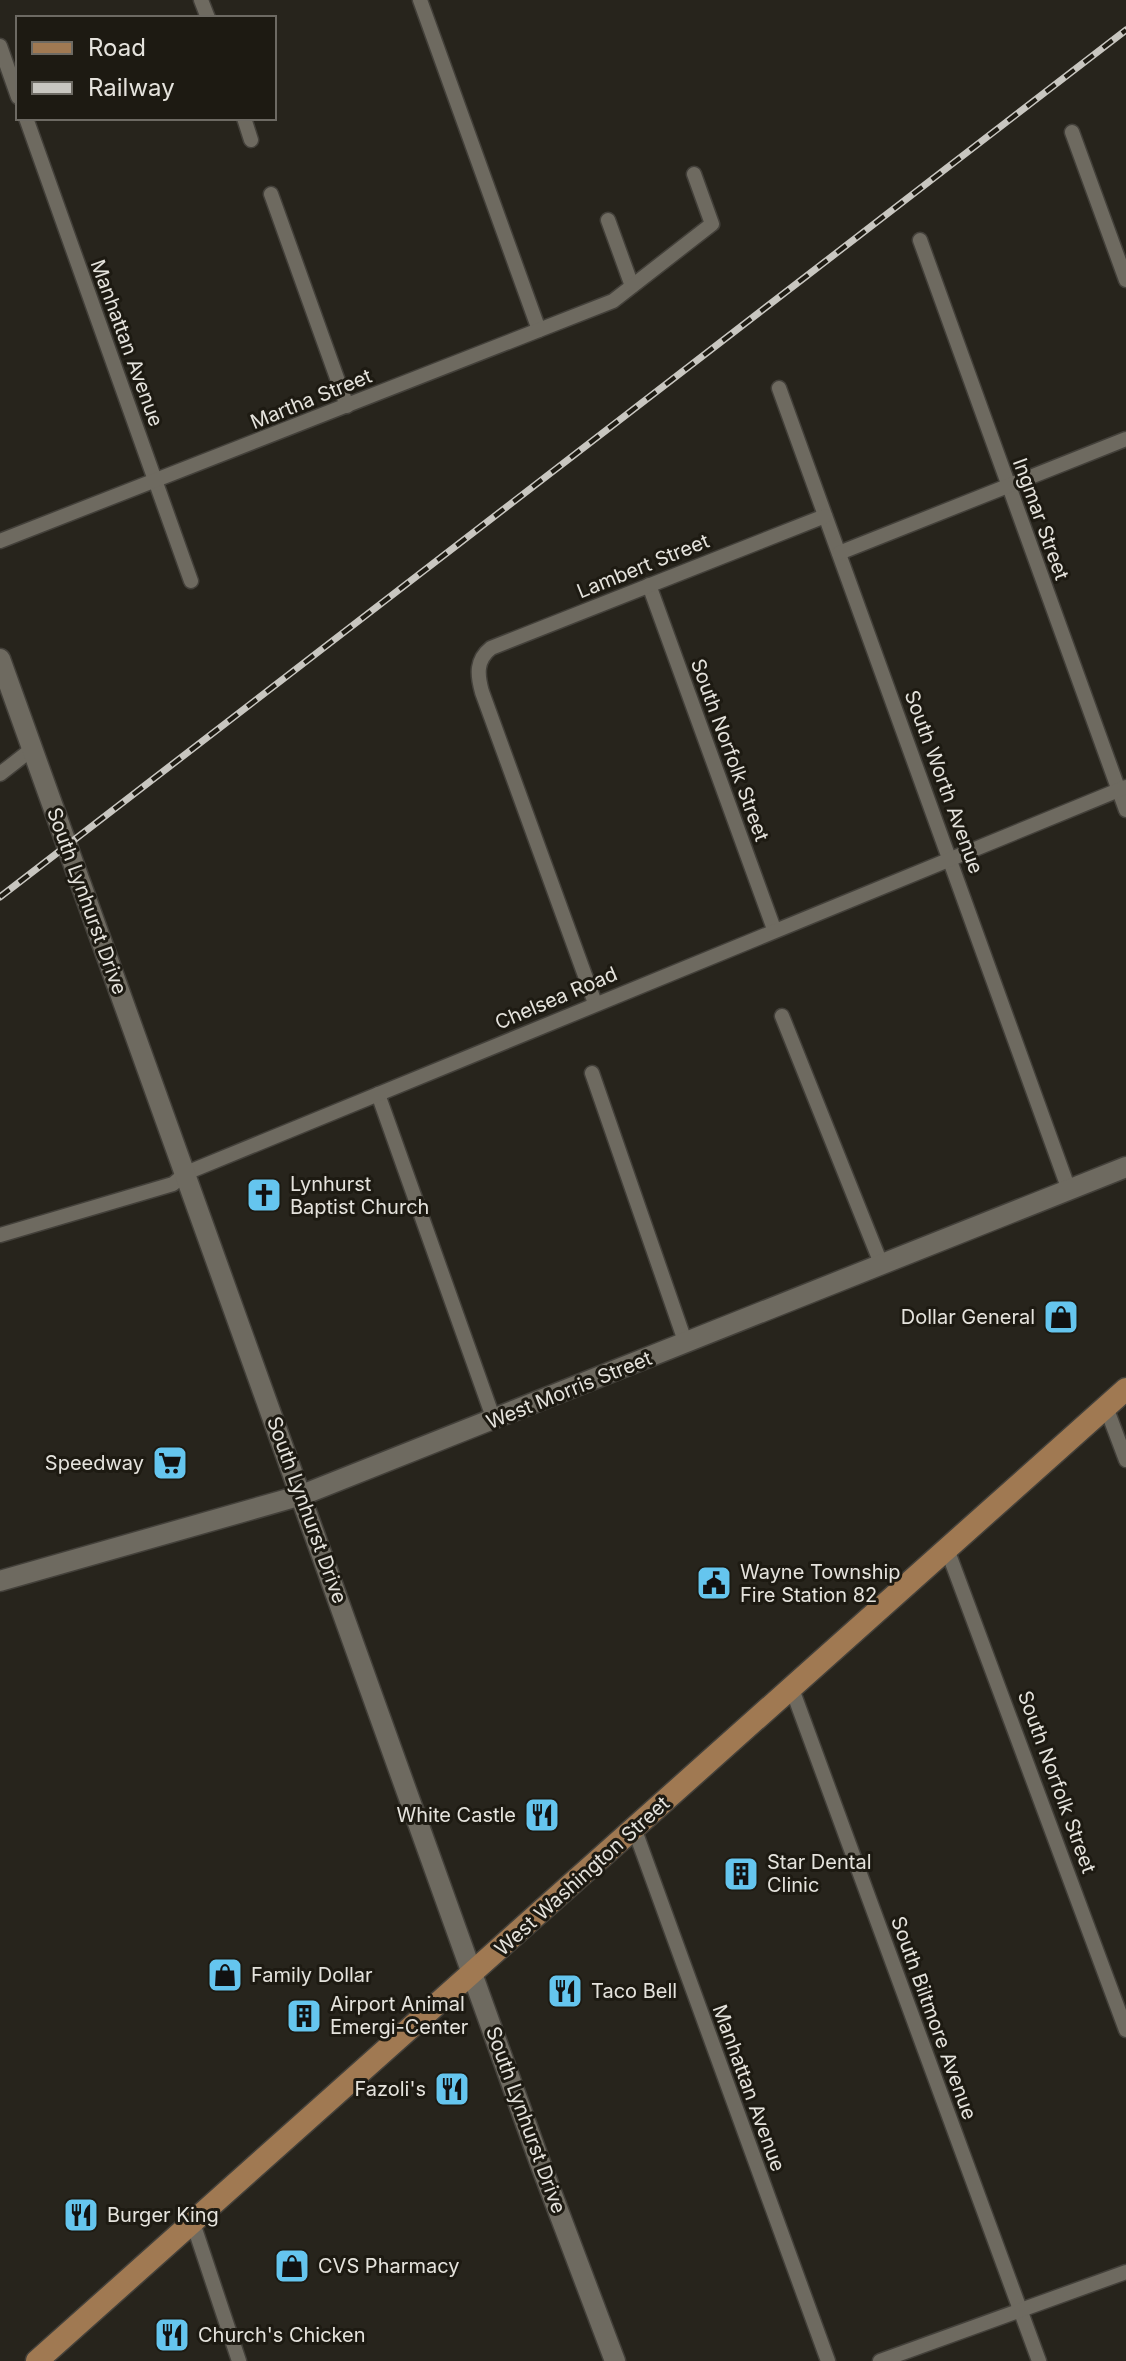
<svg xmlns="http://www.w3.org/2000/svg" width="1126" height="2361" viewBox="0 0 1126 2361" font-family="Inter,sans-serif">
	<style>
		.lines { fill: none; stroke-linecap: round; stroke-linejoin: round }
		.minor-casing { stroke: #43403a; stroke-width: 17 }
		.secondary-casing { stroke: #43403a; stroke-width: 23 }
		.primary-casing { stroke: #43403a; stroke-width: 25 }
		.minor { stroke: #6e6a60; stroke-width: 14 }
		.secondary { stroke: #6e6a60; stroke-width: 20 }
		.primary { stroke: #a07952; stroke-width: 22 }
		.rail-casing { stroke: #c8c6c0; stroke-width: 7 }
		.rail { stroke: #1d1a12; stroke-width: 4; stroke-dasharray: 12; stroke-linecap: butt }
		.labels { text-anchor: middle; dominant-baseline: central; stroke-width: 6; stroke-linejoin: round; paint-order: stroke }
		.street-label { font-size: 20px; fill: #e5e3dd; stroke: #1d1a12 }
		.poi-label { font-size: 20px; fill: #e5e3dd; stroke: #1d1a12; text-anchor: start }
	</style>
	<rect width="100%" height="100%" fill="#27241c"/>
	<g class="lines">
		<defs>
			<g id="minor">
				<path d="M201 0 208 18"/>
				<path d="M420 0 539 330"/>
				<path d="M0 46 18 97"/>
				<path d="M26 118 191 581"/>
				<path d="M244 118 251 140"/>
				<path d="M1072 132 1126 280"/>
				<path d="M271 194 347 406"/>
				<path d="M608 220 632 286"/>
				<path d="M920 240 1126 810"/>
				<path d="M779 388 1069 1190"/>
				<path d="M0 541 613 301 712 224 694 174"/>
				<path d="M839 553 1126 439"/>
				<path d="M649 585 774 929"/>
				<path d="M0 774 32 749"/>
				<path d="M595 1003 482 692C477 674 476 660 491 648L825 516"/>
				<path d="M782 1016 882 1266"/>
				<path d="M592 1073 686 1344"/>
				<path d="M378 1094 494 1420"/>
				<path d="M0 1235 173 1184 186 1173 1126 787"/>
				<path d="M1106 1407 1126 1460"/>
				<path d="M947 1549 1126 2030"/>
				<path d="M792 1689 1039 2361"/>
				<path d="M634 1828 828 2361"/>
				<path d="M193 2223 239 2361"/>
				<path d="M880 2361 1126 2272"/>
			</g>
			<g id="secondary">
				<path d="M0 659 539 2160 615 2361"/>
				<path d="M0 1581 302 1495 1126 1167"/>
			</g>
			<path id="primary" d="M37 2361 1126 1389"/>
		</defs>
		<use href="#minor" class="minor-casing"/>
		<use href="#secondary" class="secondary-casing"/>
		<use href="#primary" class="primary-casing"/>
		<use href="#minor" class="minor"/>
		<use href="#secondary" class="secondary"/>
		<use href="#primary" class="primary"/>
		<defs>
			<path id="rail" d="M0 897 1126 30"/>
		</defs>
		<use href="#rail" class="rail-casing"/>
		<use href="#rail" class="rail"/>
	</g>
	<defs>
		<symbol id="church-square" viewBox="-11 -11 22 22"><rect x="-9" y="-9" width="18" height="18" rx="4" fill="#65c5ee" stroke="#1d1a12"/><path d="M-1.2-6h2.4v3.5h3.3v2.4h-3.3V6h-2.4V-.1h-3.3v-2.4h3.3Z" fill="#111"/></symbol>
		<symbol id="shop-square" viewBox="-11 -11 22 22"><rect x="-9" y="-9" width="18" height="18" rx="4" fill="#65c5ee" stroke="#1d1a12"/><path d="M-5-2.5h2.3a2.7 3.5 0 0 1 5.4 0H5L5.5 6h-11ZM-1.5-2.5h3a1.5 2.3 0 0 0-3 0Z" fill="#111"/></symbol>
		<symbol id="supermarket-square" viewBox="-11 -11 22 22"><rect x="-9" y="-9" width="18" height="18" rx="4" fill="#65c5ee" stroke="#1d1a12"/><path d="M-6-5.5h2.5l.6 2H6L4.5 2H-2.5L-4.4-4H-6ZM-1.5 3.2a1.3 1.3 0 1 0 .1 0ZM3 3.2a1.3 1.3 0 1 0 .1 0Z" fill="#111"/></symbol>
		<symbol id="civic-square" viewBox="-11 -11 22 22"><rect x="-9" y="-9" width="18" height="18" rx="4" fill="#65c5ee" stroke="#1d1a12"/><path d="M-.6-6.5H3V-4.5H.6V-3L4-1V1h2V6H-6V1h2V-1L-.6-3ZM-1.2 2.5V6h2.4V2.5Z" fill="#111"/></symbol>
		<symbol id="restaurant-square" viewBox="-11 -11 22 22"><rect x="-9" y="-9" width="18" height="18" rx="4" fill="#65c5ee" stroke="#1d1a12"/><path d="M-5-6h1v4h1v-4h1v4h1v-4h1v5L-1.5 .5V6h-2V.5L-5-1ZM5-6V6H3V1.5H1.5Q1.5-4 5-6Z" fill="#111"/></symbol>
		<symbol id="building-square" viewBox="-11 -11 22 22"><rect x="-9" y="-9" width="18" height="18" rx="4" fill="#65c5ee" stroke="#1d1a12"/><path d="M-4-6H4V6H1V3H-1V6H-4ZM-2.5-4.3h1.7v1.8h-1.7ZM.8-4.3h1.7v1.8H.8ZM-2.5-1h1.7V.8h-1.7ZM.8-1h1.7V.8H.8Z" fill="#111"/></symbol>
	</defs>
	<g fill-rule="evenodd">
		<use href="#church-square" x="244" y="1175" width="40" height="40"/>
		<use href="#shop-square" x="1041" y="1297" width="40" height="40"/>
		<use href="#supermarket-square" x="150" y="1443" width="40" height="40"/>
		<use href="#civic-square" x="694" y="1563" width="40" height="40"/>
		<use href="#restaurant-square" x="522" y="1795" width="40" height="40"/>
		<use href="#building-square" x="721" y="1854" width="40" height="40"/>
		<use href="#shop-square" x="205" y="1955" width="40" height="40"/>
		<use href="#restaurant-square" x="545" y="1971" width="40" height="40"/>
		<use href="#building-square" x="284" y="1996" width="40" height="40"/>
		<use href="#restaurant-square" x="432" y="2069" width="40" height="40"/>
		<use href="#restaurant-square" x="61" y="2195" width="40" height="40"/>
		<use href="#shop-square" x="272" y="2246" width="40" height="40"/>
		<use href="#restaurant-square" x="152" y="2315" width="40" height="40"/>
	</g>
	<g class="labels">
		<g class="street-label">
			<text transform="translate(127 343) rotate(70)">Manhattan Avenue</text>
			<text transform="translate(311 399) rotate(-22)">Martha Street</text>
			<text transform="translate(1041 519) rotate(70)">Ingmar Street</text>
			<text transform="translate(643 566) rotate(-22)">Lambert Street</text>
			<text transform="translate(730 750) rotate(70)">South Norfolk Street</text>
			<text transform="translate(944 782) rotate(70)">South Worth Avenue</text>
			<text transform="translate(87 901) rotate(70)">South Lynhurst Drive</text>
			<text transform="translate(556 998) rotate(-23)">Chelsea Road</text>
			<text transform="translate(569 1390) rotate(-22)">West Morris Street</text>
			<text transform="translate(307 1510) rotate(70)">South Lynhurst Drive</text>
			<text transform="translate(1057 1782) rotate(70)">South Norfolk Street</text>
			<text transform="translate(582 1876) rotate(-42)">West Washington Street</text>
			<text transform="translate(934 2018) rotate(70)">South Biltmore Avenue</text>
			<text transform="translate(749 2088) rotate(70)">Manhattan Avenue</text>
			<text transform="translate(526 2120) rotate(70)">South Lynhurst Drive</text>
		</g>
		<g class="poi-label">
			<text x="290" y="1184">Lynhurst<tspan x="290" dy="23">Baptist Church</tspan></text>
			<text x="1035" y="1317" text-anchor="end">Dollar General</text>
			<text x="144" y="1463" text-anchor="end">Speedway</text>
			<text x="740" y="1572">Wayne Township<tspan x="740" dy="23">Fire Station 82</tspan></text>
			<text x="516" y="1815" text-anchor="end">White Castle</text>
			<text x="767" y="1862">Star Dental<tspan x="767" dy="23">Clinic</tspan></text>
			<text x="251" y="1975">Family Dollar</text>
			<text x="591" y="1991">Taco Bell</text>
			<text x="330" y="2004">Airport Animal<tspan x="330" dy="23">Emergi-Center</tspan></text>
			<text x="426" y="2089" text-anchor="end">Fazoli's</text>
			<text x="107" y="2215">Burger King</text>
			<text x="318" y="2266">CVS Pharmacy</text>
			<text x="198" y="2335">Church's Chicken</text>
		</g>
	</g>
	<rect x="16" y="16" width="260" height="104" fill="#1d1a12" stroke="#6d6a63" stroke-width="2"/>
	<rect x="32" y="42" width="40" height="12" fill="#a07952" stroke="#6d6a63" stroke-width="2"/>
	<text x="88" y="56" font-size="24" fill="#e5e3dd">Road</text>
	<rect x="32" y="82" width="40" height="12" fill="#c8c6c0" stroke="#6d6a63" stroke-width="2"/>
	<text x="88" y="96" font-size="24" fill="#e5e3dd">Railway</text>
</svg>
